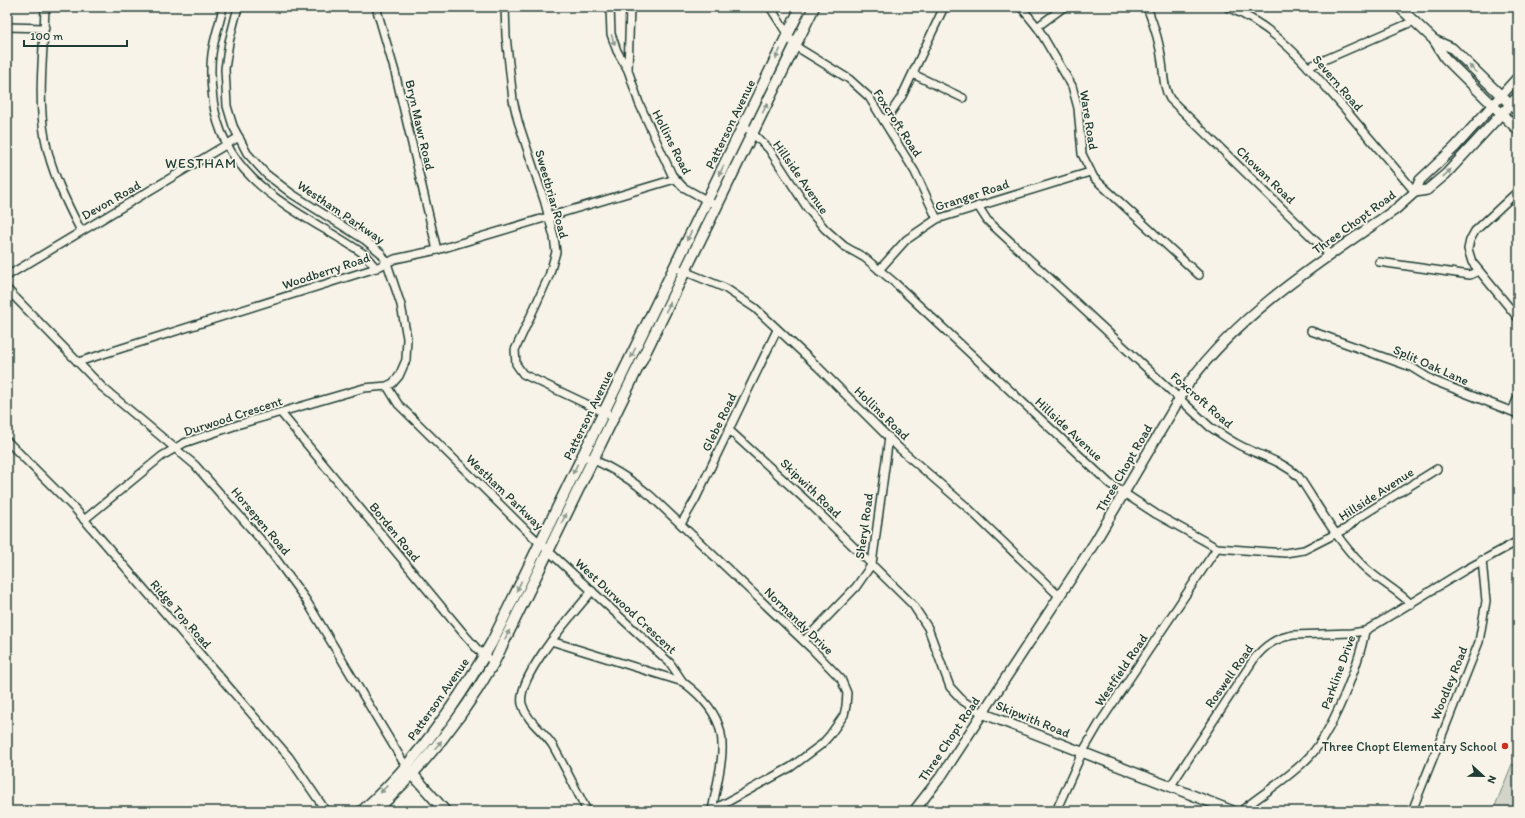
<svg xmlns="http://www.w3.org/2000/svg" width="1525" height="818" viewBox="0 0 1525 818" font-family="Itim,sans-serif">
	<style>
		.green { fill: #d3d5ca; stroke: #79897f }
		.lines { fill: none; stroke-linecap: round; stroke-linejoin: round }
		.street-casing { stroke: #1f3d34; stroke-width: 10 }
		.secondary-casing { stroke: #1f3d34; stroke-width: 12 }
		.primary-casing { stroke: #1f3d34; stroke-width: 13 }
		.street { stroke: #f7f3e8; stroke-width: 7 }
		.secondary { stroke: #f7f3e8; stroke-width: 9 }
		.primary { stroke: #f7f3e8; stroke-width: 10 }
		.oneway { fill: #8b988e }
		.poi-dot { fill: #c8321e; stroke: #f7f3e8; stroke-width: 1.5 }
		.labels { text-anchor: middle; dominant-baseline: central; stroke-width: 3.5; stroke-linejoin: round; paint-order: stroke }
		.street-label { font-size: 13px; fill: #1f3d34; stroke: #f7f3e8 }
		.poi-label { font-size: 13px; fill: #1f3d34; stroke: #f7f3e8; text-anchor: end }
		.neighbourhood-label { font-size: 14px; letter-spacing: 1px; fill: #1f3d34; stroke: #f7f3e8 }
	</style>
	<rect width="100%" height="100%" fill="#f7f3e8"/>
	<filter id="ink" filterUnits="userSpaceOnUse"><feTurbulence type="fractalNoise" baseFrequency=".025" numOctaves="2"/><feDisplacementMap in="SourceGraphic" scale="8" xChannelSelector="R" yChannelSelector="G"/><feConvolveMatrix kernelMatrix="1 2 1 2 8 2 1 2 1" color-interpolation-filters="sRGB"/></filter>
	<g filter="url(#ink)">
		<path class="green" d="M1512 764 1518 767V811H1493Z"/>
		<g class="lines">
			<defs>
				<g id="street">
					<path d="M45 7C44 49 37 97 45 138 50 169 66 202 81 231"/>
					<path d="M223 7C220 23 214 38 212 54 210 69 211 85 213 100 224 185 301 211 364 254L376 268"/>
					<path d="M376 7 395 72 437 250"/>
					<path d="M505 7 506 36 513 100 518 121 545 203 554 237 556 252 549 276 515 350 516 364 523 374 614 417"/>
					<path d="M610 7 611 34 617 51 628 70 639 103 672 175 683 187 717 206"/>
					<path d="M770 7 795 46 849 79 869 97 915 172 937 219"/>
					<path d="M1021 7 1038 28 1072 86 1078 108 1082 154 1094 178 1199 275"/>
					<path d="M1147 7C1154 25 1160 43 1162 62 1164 75 1163 87 1170 99L1330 255"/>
					<path d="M1227 7C1278 27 1310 69 1345 109 1368 137 1392 164 1415 192"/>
					<path d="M7 27 45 28"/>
					<path d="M1037 27 1064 7"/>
					<path d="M1308 67 1414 21"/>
					<path d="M628 70 630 7"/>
					<path d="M913 74 963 98"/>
					<path d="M885 121 902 96 944 7"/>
					<path d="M744 125 769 149 808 209 825 229 844 246 865 258 895 283 1110 484 1156 514 1217 548 1285 553 1304 550 1347 528 1358 518 1437 469"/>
					<path d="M1518 191 1475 231 1470 240 1468 249 1472 262 1518 318"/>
					<path d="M978 206 987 220 1210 427C1220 433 1229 440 1239 445 1260 456 1281 460 1299 477 1319 507 1336 539 1362 565 1377 580 1396 589 1411 604"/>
					<path d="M1379 262 1470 275 1479 271"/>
					<path d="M674 267 725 288 755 308 818 367 900 449 968 508 1059 596"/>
					<path d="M879 270 906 240 937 219 1090 172"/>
					<path d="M7 276 239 137"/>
					<path d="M7 289 102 387 195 465 268 548 306 600 405 765"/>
					<path d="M1311 331 1411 367 1432 380 1518 414"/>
					<path d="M78 362 376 268 395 259 437 250 675 179"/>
					<path d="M387 386 398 404 530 534 670 663 683 682"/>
					<path d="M1512 411 1518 397"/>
					<path d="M281 413 464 634 478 650 494 662"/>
					<path d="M729 430 810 504 913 605 928 628 950 687 963 701 982 713"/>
					<path d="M7 441 76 510 289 757 326 811"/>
					<path d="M582 455C608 465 631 479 652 497L812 649 841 679 847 693 846 706 844 715 830 735 822 744 791 767 711 811"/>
					<path d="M84 520 162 456 184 443 240 424 364 388 387 386 393 383 399 376 406 360 407 338 401 305 387 263 381 253 365 240 292 194 266 174 247 153 233 126 227 106 225 69 229 42 238 7"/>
					<path d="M681 524 695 500 777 330"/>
					<path d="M551 641 683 682C738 723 722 754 712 811"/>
					<path d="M804 641 856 587 872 564 889 437"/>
					<path d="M1170 787 1254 659C1265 645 1276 638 1293 635L1351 633 1365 631"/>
					<path d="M587 811C576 789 565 767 553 746 544 731 527 722 522 704 516 676 575 612 592 591"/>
					<path d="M1056 811 1082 753 1099 724 1217 548"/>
					<path d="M1241 811C1262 794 1287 779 1306 760 1331 737 1359 664 1365 631L1465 570 1518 541"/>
					<path d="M1412 811 1479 642 1486 601 1482 560"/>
				</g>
				<g id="secondary">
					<path d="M1399 7 1434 40 1445 58 1518 130"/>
					<path d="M1434 40 1452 48 1518 112"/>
					<path d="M1415 192 1427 190 1446 174 1518 96"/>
					<path d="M982 713 1233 811"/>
					<path d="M914 811 942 775 1095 542 1190 381C1245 308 1322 261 1396 209L1415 192 1420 180 1455 147 1518 77"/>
				</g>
				<g id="primary">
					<path d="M408 769 445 811"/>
					<path d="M362 811C414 765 458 702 492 642L801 7"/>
					<path d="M375 811C422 768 462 718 494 662L814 7"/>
				</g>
			</defs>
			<use href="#street" class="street-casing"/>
			<use href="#secondary" class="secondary-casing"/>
			<use href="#primary" class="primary-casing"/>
			<use href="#street" class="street"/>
			<use href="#secondary" class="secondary"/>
			<use href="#primary" class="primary"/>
		</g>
		<defs><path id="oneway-solid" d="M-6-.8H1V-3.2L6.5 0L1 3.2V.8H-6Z"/></defs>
		<g class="oneway">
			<use href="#oneway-solid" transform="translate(613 40) rotate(73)"/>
			<use href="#oneway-solid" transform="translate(778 54) rotate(116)"/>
			<use href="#oneway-solid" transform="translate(1473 69) rotate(-136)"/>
			<use href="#oneway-solid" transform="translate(765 108) rotate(-64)"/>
			<use href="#oneway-solid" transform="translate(721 171) rotate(116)"/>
			<use href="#oneway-solid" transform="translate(1447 173) rotate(-43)"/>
			<use href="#oneway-solid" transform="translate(689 236) rotate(116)"/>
			<use href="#oneway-solid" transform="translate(668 307) rotate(-64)"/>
			<use href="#oneway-solid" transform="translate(633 353) rotate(116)"/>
			<use href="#oneway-solid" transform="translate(575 469) rotate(116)"/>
			<use href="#oneway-solid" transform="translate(564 518) rotate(-64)"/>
			<use href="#oneway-solid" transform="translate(519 586) rotate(116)"/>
			<use href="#oneway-solid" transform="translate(507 635) rotate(-63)"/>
			<use href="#oneway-solid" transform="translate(438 745) rotate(-50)"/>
			<use href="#oneway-solid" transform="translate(384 789) rotate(133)"/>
		</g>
	</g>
	<circle class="poi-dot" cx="1505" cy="746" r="4"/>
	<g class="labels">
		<g class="street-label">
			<text transform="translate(1338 83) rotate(49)">Severn Road</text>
			<text transform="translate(1089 120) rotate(81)">Ware Road</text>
			<text transform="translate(898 123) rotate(57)">Foxcroft Road</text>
			<text transform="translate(730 124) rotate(-64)">Patterson Avenue</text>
			<text transform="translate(420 125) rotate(77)">Bryn Mawr Road</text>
			<text transform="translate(672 142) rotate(63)">Hollins Road</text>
			<text transform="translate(1266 175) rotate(44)">Chowan Road</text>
			<text transform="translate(801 177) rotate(55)">Hillside Avenue</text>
			<text transform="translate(552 194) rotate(74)">Sweetbriar Road</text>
			<text transform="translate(972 195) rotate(-18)">Granger Road</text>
			<text transform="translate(111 200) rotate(-30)">Devon Road</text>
			<text transform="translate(341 212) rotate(34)">Westham Parkway</text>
			<text transform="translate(1354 222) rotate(-36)">Three Chopt Road</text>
			<text transform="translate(326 271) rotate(-18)">Woodberry Road</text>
			<text transform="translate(1431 365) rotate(24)">Split Oak Lane</text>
			<text transform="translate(1202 400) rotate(41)">Foxcroft Road</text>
			<text transform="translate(882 413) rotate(44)">Hollins Road</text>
			<text transform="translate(588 415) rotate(-64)">Patterson Avenue</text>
			<text transform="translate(233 416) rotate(-18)">Durwood Crescent</text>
			<text transform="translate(719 422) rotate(-64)">Glebe Road</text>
			<text transform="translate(1069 429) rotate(43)">Hillside Avenue</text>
			<text transform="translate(1124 468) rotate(-60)">Three Chopt Road</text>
			<text transform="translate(811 488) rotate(44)">Skipwith Road</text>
			<text transform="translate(505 492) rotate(44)">Westham Parkway</text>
			<text transform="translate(1376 494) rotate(-33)">Hillside Avenue</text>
			<text transform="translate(261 521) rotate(50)">Horsepen Road</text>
			<text transform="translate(864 526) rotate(-82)">Sheryl Road</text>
			<text transform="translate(395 532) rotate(51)">Borden Road</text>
			<text transform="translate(626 606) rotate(43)">West Durwood Crescent</text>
			<text transform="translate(181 614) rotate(49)">Ridge Top Road</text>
			<text transform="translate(799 621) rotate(44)">Normandy Drive</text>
			<text transform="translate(1121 670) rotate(-56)">Westfield Road</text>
			<text transform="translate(1338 672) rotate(-70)">Parkline Drive</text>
			<text transform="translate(1229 676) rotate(-55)">Roswell Road</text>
			<text transform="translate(1449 683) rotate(-68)">Woodley Road</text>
			<text transform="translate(438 699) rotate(-55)">Patterson Avenue</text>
			<text transform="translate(1033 719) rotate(22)">Skipwith Road</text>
			<text transform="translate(949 739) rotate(-56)">Three Chopt Road</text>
		</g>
		<g class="poi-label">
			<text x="1497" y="746">Three Chopt Elementary School</text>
		</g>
		<g class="neighbourhood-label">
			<text x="201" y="163">WESTHAM</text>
		</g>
	</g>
	<rect width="1525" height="818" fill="none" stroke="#f7f3e8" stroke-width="24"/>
	<rect x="12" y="12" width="1501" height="794" fill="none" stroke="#1f3d34" stroke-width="1.5" filter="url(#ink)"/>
	<g transform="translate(1483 776) rotate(112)" stroke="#f7f3e8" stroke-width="3" paint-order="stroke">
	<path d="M0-3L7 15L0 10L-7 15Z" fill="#1f3d34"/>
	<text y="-6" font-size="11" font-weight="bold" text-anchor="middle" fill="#1f3d34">N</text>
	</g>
	<path d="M24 40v6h103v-6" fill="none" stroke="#1f3d34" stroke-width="2"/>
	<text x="30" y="40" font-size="12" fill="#1f3d34" stroke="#f7f3e8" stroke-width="3" paint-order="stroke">100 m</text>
</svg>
